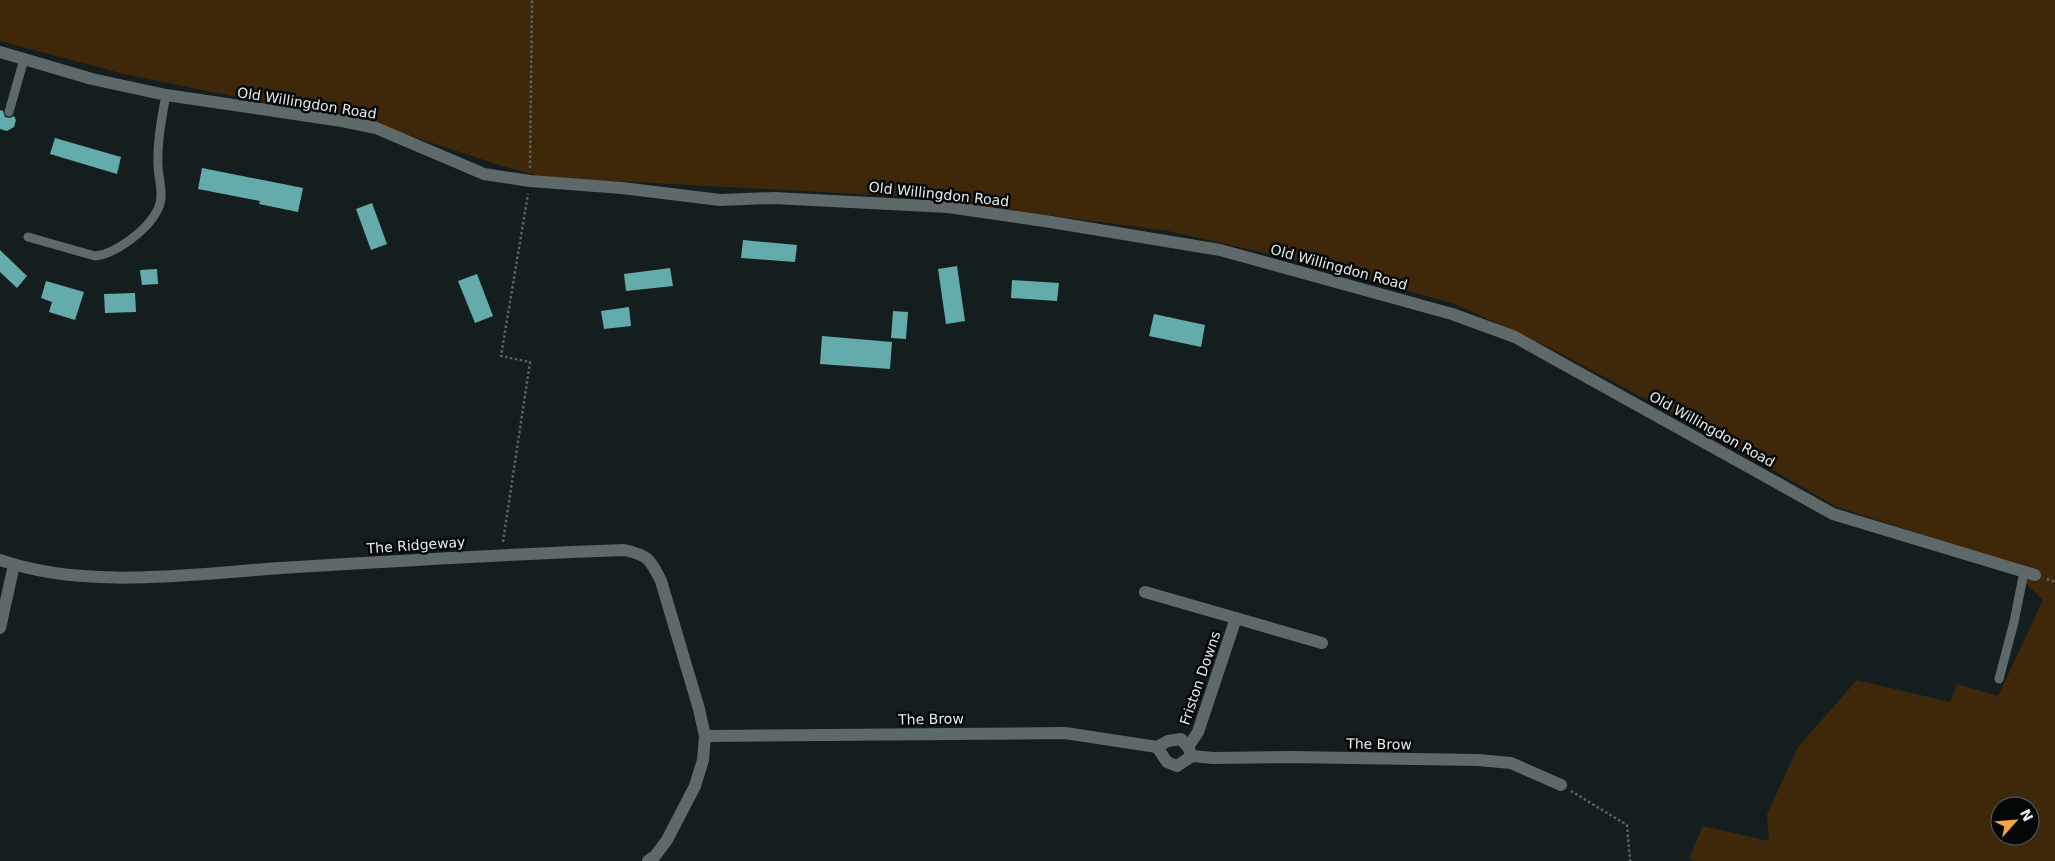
<svg xmlns="http://www.w3.org/2000/svg" width="2055" height="861" viewBox="0 0 2055 861" font-family="'DejaVu Sans',sans-serif">
	<style>
		.green { fill: #3f270a; fill-rule: evenodd }
		.building { fill: #63acab }
		.lines { fill: none; stroke-linecap: round; stroke-linejoin: round }
		.path { stroke: #5b6363; stroke-width: 2.5; stroke-dasharray: 2.5 2.5; stroke-linecap: butt }
		.lane { stroke: #5e6969; stroke-width: 9 }
		.street { stroke: #5e6969; stroke-width: 12 }
		.labels { text-anchor: middle; dominant-baseline: central; stroke-width: 5; stroke-linejoin: round; paint-order: stroke }
		.street-label { font-size: 14px; fill: #e5ebeb; stroke: #040707 }
	</style>
	<rect width="100%" height="100%" fill="#151e1e"/>
	<path class="green" d="M0 0H2055V861H1694L1689 858 1703 826 1769 841 1767 814 1798 747 1857 680 1950 702 1957 684 1998 696 2043 600 2003 561 1837 507 1709 433 1554 350 1455 304 1292 259 1168 231 912 197 543 177 502 166 387 128 124 74 0 41ZM2000 806H2030V836H2000Z"/>
	<g class="building">
		<path d="M0 110 3 111 5 117 10 118 14 116 16 120 14 127 7 131 0 129Z"/>
		<path d="M55 138 121 157 117 174 50 154Z"/>
		<path d="M202 168 303 188 298 212 259 204 260 201 198 189Z"/>
		<path d="M372 203 387 244 371 250 356 209Z"/>
		<path d="M743 240 797 245 795 262 741 258Z"/>
		<path d="M0 250 27 276 17 288 0 272Z"/>
		<path d="M957 266 965 321 946 324 938 269Z"/>
		<path d="M670 268 673 286 626 291 624 274Z"/>
		<path d="M157 269 158 284 142 285 140 270Z"/>
		<path d="M477 274 493 316 475 323 458 281Z"/>
		<path d="M1012 280 1059 283 1057 301 1011 298Z"/>
		<path d="M46 281 84 292 75 320 49 312 52 302 41 298Z"/>
		<path d="M135 293 136 312 105 313 104 294Z"/>
		<path d="M629 307 631 326 604 329 601 311Z"/>
		<path d="M893 311 908 312 906 339 891 338Z"/>
		<path d="M1154 314 1205 325 1201 347 1149 336Z"/>
		<path d="M822 336 892 342 890 369 820 364Z"/>
	</g>
	<g class="lines">
		<g class="path">
			<path d="M530 168 532 0"/>
			<path d="M503 542 530 362 501 356 528 194"/>
			<path d="M2047 579 2055 582"/>
			<path d="M1571 791 1627 825 1630 861"/>
		</g>
		<g class="lane">
			<path d="M9 112 24 59"/>
			<path d="M28 237 95 256C116 254 149 229 158 209 165 195 158 179 158 164 157 141 162 117 166 95"/>
			<path d="M1999 679 2014 622 2024 572"/>
		</g>
		<g class="street">
			<path d="M0 52 92 79 166 95 342 121 376 128 484 174 530 181 622 188 720 200 774 198 948 207 1051 222 1220 250 1452 314 1515 337 1833 514 2035 575"/>
			<path d="M0 560C85 590 192 574 281 568 395 561 509 554 624 550 648 555 650 559 661 581L699 709 705 736 703 760 695 786 667 840 655 856 648 861"/>
			<path d="M1145 592 1322 643"/>
			<path d="M0 628 14 565"/>
			<path d="M705 736 1065 733 1157 747 1168 741 1181 739 1188 747 1192 756 1213 758 1290 757 1478 760 1511 763 1561 785"/>
			<path d="M1157 747 1167 762 1177 766 1192 756"/>
			<path d="M1188 747 1198 732 1236 618"/>
		</g>
	</g>
	<g class="labels">
		<g class="street-label">
			<text transform="translate(307 103) rotate(9)">Old Willingdon Road</text>
			<text transform="translate(939 194) rotate(6)">Old Willingdon Road</text>
			<text transform="translate(1339 267) rotate(15)">Old Willingdon Road</text>
			<text transform="translate(1712 429) rotate(29)">Old Willingdon Road</text>
			<text transform="translate(416 545) rotate(-4)">The Ridgeway</text>
			<text transform="translate(1200 678) rotate(-71)">Friston Downs</text>
			<text transform="translate(931 719) rotate(-1)">The Brow</text>
			<text transform="translate(1379 744) rotate(1)">The Brow</text>
		</g>
	</g>
	<g transform="translate(2015 821) rotate(63)"><circle r="24" fill="#040707" stroke="#5e6262"/>
	<path d="M0-4L9 19L0 12L-9 19Z" fill="#f4a443"/>
	<text y="-8" font-size="14" font-weight="bold" text-anchor="middle" fill="#e5ebeb">N</text>
	</g>
</svg>
